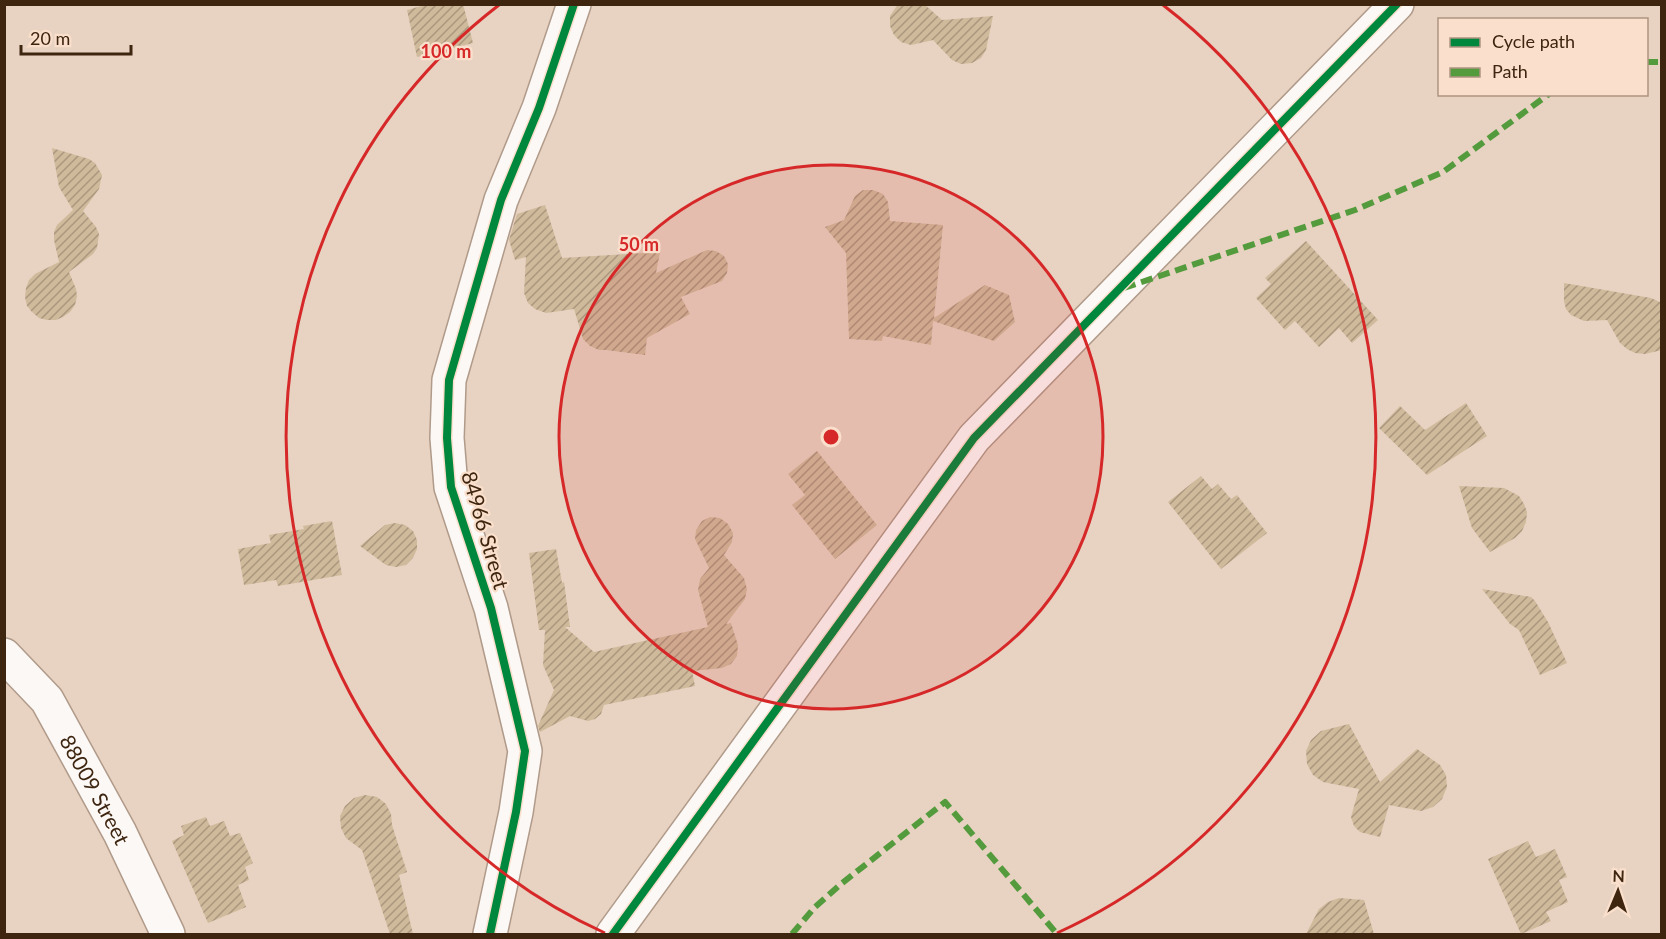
<svg xmlns="http://www.w3.org/2000/svg" width="1666" height="939" viewBox="0 0 1666 939" font-family="Lato,sans-serif">
	<style>
		.building { fill: url(#building-hatch) }
		.lines { fill: none; stroke-linecap: round; stroke-linejoin: round }
		.street-casing { stroke: #b09a89; stroke-width: 36 }
		.secondary-casing { stroke: #b09a89; stroke-width: 36 }
		.street { stroke: #fcf8f6; stroke-width: 33 }
		.secondary { stroke: #fcf8f6; stroke-width: 33 }
		.quiet { stroke: #539b3c; stroke-width: 6; stroke-dasharray: 12 6; stroke-linecap: butt }
		.cycleway-casing { stroke: #fae0cc; stroke-width: 11 }
		.cycleway { stroke: #00873e; stroke-width: 8 }
		.ring { fill: none; stroke: #d62828; stroke-width: 3 }
		.labels { text-anchor: middle; dominant-baseline: central; stroke-width: 4.5; stroke-linejoin: round; paint-order: stroke }
		.street-label { font-size: 21px; fill: #3d2510; stroke: #fae0cc }
		.centre { fill: #d62828; stroke: #fae0cc; stroke-width: 3 }
		.ring-label { font-size: 18px; text-anchor: middle; font-weight: bold; fill: #d62828; stroke: #fae0cc; stroke-width: 4.5; stroke-linejoin: round; paint-order: stroke }
	</style>
	<defs>
		<pattern id="building-hatch" width="6" height="6" patternUnits="userSpaceOnUse" patternTransform="scale(1.5)"><rect width="6" height="6" fill="#d0ba9c"/><path d="M-1 1l2-2M0 6l6-6M5 7l2-2" fill="none" stroke="#aa977e"/></pattern>
	</defs>
	<rect width="100%" height="100%" fill="#e8d2c1"/>
	<g class="building">
		<path d="M429 4H463L473 43 417 57 407 10Z"/>
		<path d="M898 4H924L942 20 993 16 986 50 981 58 972 63 961 64 952 60 933 40 911 45 901 42 894 35 890 26V16Z"/>
		<path d="M52 148 89 159 95 163 102 175 99 189 83 211 96 227 99 234 97 248 93 254 69 272 76 289 77 296 75 305 70 312 63 317 56 320H47L39 318 32 312 27 306 25 297 26 288 29 280 35 274 59 262 54 240V232L57 225 73 210 59 187Z"/>
		<path d="M863 190H873L883 194 888 202 890 221 943 225 934 318 985 285 1009 295 1015 322 994 341 933 321 931 345 883 336 882 341 849 339 846 253 825 227 844 220 855 196Z"/>
		<path d="M545 205 562 258 660 252 656 273 707 250 716 251 724 256 728 264 727 273 722 281 681 297 690 314 647 338 645 355 606 350H599L590 346 583 339 574 309 546 313 535 309 528 303 524 293 526 257 515 260 509 240 517 214Z"/>
		<path d="M1306 241 1378 320 1352 343 1339 328 1319 347 1295 321 1285 330 1256 298 1271 284 1265 278Z"/>
		<path d="M1564 283 1651 298 1662 303V350L1645 354 1635 353 1627 349 1620 343 1607 320 1584 321 1571 315 1566 309 1564 301Z"/>
		<path d="M1466 403 1487 436 1427 475 1379 428 1400 406 1425 430Z"/>
		<path d="M817 451 877 525 835 559 792 505 805 495 788 474Z"/>
		<path d="M1201 476 1212 489 1218 484 1231 499 1237 495 1267 533 1221 569 1168 502Z"/>
		<path d="M1459 486 1504 488 1519 496 1524 504 1527 512 1526 522 1522 531 1515 538 1490 552 1472 528Z"/>
		<path d="M710 517 720 518 728 524 733 533 732 542 724 555 744 578 747 589 745 599 726 624 731 623 738 645 737 656 731 664 722 668 692 671 695 686 604 705 601 714 595 719 588 721 570 716 540 732 538 726 554 690 543 665 545 630H539L529 553 556 549 562 583 564 582 570 627H565L594 652 708 627 698 590 700 579 709 568 695 539 696 530 702 521Z"/>
		<path d="M332 521 342 575 278 586 276 580 244 585 238 549 271 543 269 535 304 529 303 526Z"/>
		<path d="M395 523 405 525 413 531 417 540V549L413 558 406 565 396 567 386 565 360 546 385 525Z"/>
		<path d="M1482 589 1531 597 1535 601 1548 622 1567 663 1540 675 1519 630 1510 624Z"/>
		<path d="M1349 724 1380 782 1417 749 1440 765 1446 775 1447 787 1442 799 1433 807 1421 811 1389 805 1380 837 1360 832 1354 826 1351 817 1359 789 1323 782 1313 775 1307 764 1306 751 1311 740 1321 731Z"/>
		<path d="M365 795 377 797 386 804 391 814 392 825 407 872 399 875 413 934H390L362 850 346 838 341 828 340 816 345 806 354 798Z"/>
		<path d="M206 817 210 826 224 821 230 836 240 833 253 863 245 867 249 880 238 885 246 907 208 923 172 841 184 835 181 826Z"/>
		<path d="M1528 841 1536 857 1555 849 1567 877 1559 880 1568 902 1546 912 1551 921 1521 934 1488 859Z"/>
		<path d="M1339 898 1364 900 1374 934H1306L1319 909 1328 902Z"/>
	</g>
	<g class="lines">
		<defs>
			<g id="street">
				<path id="s1" d="M4 655 47 700 120 833 168 934"/>
				<path d="M490 934 516 812 525 751 491 608 451 487 447 438 449 380 501 200 539 108 574 4"/>
			</g>
			<path id="secondary" d="M613 934 974 438 1397 4"/>
		</defs>
		<use href="#street" class="street-casing"/>
		<use href="#secondary" class="secondary-casing"/>
		<use href="#street" class="street"/>
		<use href="#secondary" class="secondary"/>
		<g class="quiet">
			<path d="M1646 62H1659L1662 64"/>
			<path d="M1124 288 1355 210 1443 172 1549 94"/>
			<path d="M792 934 815 907 841 884 945 802 1057 934"/>
		</g>
		<defs>
			<g id="cycleway">
				<path d="M490 934 516 812 525 751 491 608 451 487 447 438 449 380 501 200 539 108 574 4"/>
				<path d="M613 934 974 438 1397 4"/>
			</g>
		</defs>
		<use href="#cycleway" class="cycleway-casing"/>
		<use href="#cycleway" class="cycleway"/>
	</g>
	<circle cx="831" cy="437" r="272" fill="#d62828" fill-opacity=".12"/>
	<g class="ring">
		<circle cx="831" cy="437" r="272"/>
		<path d="M605 933A545 545 0 0 1 499 5M1163 5A545 545 0 0 1 1057 933"/>
	</g>
	<g class="labels">
		<g class="street-label">
			<text transform="translate(486 530) rotate(74)">84966 Street</text>
			<text stroke="none"><textPath href="#s1" startOffset="164">88009 Street</textPath></text>
		</g>
	</g>
	<circle cx="831" cy="437" r="9" class="centre"/>
	<g class="ring-label">
		<text x="446" y="58">100 m</text>
		<text x="639" y="251">50 m</text>
	</g>
	<rect width="1666" height="939" fill="none" stroke="#3d2510" stroke-width="12"/>
	<rect x="1438" y="18" width="210" height="78" fill="#fae0cc" stroke="#ae9581" stroke-width="1.5"/>
	<rect x="1450" y="38" width="30" height="9" fill="#00873e" stroke="#ae9581" stroke-width="1.5"/>
	<text x="1492" y="48" font-size="18" fill="#3d2510">Cycle path</text>
	<rect x="1450" y="68" width="30" height="9" fill="#539b3c" stroke="#ae9581" stroke-width="1.5"/>
	<text x="1492" y="78" font-size="18" fill="#3d2510">Path</text>
	<g transform="translate(1618 891) rotate(2)" stroke="#fae0cc" stroke-width="4.5" paint-order="stroke">
	<path d="M0-4.5L10 22L0 15L-10 22Z" fill="#3d2510"/>
	<text y="-9" font-size="16" font-weight="bold" text-anchor="middle" fill="#3d2510">N</text>
	</g>
	<path d="M21 45v9h110v-9" fill="none" stroke="#3d2510" stroke-width="3"/>
	<text x="30" y="45" font-size="18" fill="#3d2510" stroke="#fae0cc" stroke-width="4.5" paint-order="stroke">20 m</text>
</svg>
